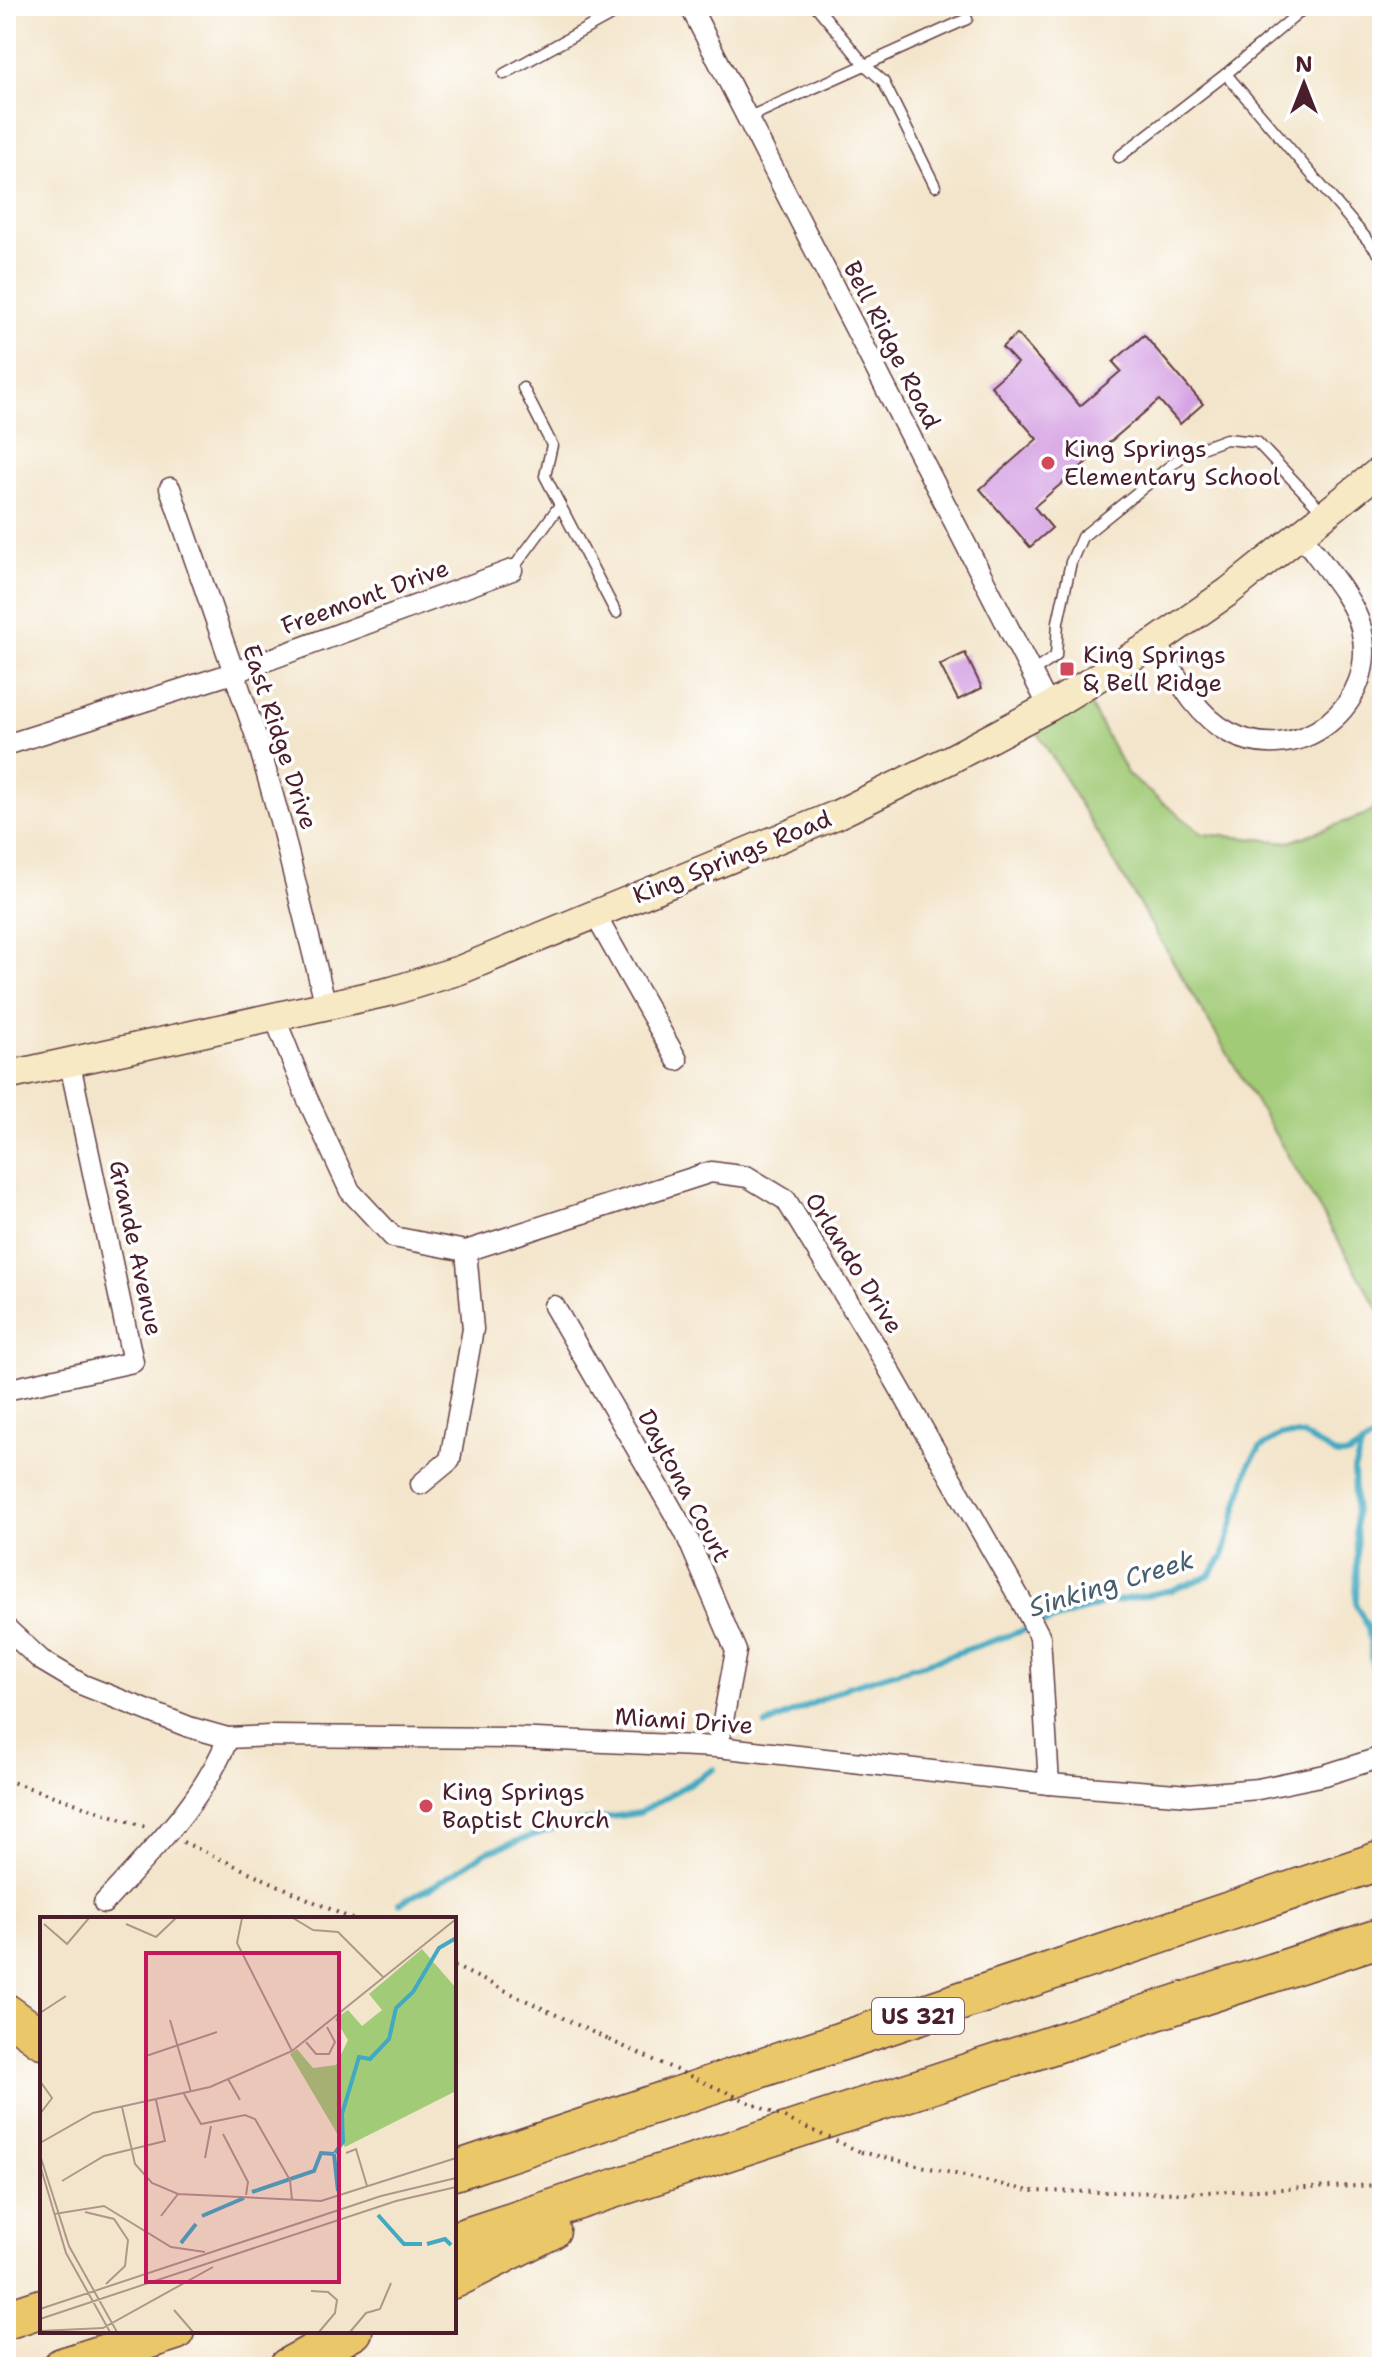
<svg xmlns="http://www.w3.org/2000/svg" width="1388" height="2373" viewBox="0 0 1388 2373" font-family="'Shantell Sans',sans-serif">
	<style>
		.green { fill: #a1cb77; stroke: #767551; stroke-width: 2 }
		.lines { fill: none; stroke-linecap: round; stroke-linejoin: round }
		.stream { stroke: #41a9c1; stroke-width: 6 }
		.building { fill: #d5a2e3 }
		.lane-casing { stroke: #633d43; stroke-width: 13 }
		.street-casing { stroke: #633d43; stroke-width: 23 }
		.secondary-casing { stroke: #633d43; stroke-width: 31 }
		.highway-casing { stroke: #633d43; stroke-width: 41 }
		.path { stroke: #633d43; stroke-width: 4; stroke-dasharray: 2 6; stroke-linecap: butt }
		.lane { stroke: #fff; stroke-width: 10 }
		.street { stroke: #fff; stroke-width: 20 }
		.secondary { stroke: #f7e9c3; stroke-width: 28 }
		.highway { stroke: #eac769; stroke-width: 38 }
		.path-bridge { stroke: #633d43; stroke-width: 4; stroke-dasharray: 2 6; stroke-linecap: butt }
		.poi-dot { fill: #d1495b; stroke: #fff; stroke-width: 3 }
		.labels { text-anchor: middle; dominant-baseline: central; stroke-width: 7; stroke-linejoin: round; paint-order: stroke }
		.shield { fill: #fff; stroke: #80626b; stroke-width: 2 }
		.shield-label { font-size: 22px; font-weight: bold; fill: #4a1f2b }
		.street-label { font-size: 24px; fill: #4a1f2b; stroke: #fff }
		.poi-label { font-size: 24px; fill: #4a1f2b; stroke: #fff; text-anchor: start }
		.water-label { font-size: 26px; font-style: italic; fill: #465d6e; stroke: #fff }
		.inset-river { fill: none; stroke: #41a9c1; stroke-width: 4 }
		.inset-road { fill: none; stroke: #af968b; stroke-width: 2 }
		.view { fill: #c2185b; fill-opacity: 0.15; stroke: #c2185b; stroke-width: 4 }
		.inset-edge { fill: none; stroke: #4a1f2b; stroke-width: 4 }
	</style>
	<rect width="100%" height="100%" fill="#fff"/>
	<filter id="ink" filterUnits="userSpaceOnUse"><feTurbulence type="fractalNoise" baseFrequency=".0125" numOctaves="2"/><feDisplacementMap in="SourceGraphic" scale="16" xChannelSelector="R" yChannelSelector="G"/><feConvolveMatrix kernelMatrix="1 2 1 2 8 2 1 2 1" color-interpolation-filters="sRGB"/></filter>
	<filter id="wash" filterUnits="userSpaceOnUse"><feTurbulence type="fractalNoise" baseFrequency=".006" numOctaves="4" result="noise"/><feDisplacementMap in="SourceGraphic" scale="32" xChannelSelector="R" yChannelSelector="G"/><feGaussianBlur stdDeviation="1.8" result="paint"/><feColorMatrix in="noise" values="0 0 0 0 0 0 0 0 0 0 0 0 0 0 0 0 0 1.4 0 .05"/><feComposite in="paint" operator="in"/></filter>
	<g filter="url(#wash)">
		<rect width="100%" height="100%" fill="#f3e5cb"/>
		<path class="green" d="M1087 699 1128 775 1203 834 1290 842 1369 813 1382 799V1315L1035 728Z"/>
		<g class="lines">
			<g class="stream">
				<path d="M1361 1448 1354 1470 1357 1553 1356 1605 1368 1627 1381 1720"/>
				<path d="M766 1725 850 1686 939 1659 1102 1604 1172 1590 1209 1576 1223 1557 1250 1463 1260 1448 1281 1435H1303L1337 1455H1348L1382 1433"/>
				<path d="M399 1903 435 1885 486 1852 569 1823 639 1813 714 1769"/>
			</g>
		</g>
		<g id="blocks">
			<g class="building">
				<path d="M1017 334 1080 406 1121 371 1113 362 1144 335 1203 404 1180 424 1159 400 1034 507 1052 528 1030 547 980 489 1037 439 991 386 1017 363 1002 347Z"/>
				<path d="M965 653 982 688 958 700 940 665Z"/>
			</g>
		</g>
	</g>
	<g filter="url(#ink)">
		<use href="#blocks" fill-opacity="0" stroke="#633d43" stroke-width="2"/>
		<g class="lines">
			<defs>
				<g id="lane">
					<path d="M816 6 865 65 883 81 935 186"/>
					<path d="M504 74 627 6"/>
					<path d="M1226 74 1382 257"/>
					<path d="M747 118 967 19"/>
					<path d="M1119 157 1226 74 1307 6"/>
					<path d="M523 388 552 445 545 476 616 613"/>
					<path d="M512 570 560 505"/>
					<path d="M1031 673 1056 656 1058 622 1071 562 1082 537 1185 454 1226 439 1257 442 1324 513"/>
				</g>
				<g id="street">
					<path d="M690 6 1049 707"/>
					<path d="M170 488 257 739 281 824 326 1006"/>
					<path d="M1156 642C1175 673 1194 714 1228 732 1298 770 1381 705 1361 628 1353 597 1320 562 1302 535"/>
					<path d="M6 745 233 673 512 570"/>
					<path d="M594 913 677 1060"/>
					<path d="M275 1018 307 1098 350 1191 393 1237 466 1251 711 1172 748 1177 786 1200 875 1345 1024 1606 1040 1637 1049 1784"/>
					<path d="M554 1306 685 1532 736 1651 718 1747"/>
					<path d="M6 1390 133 1362 70 1064"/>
					<path d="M421 1484 450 1460 473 1329 466 1251"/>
					<path d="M6 1628 41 1660 83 1685 189 1727 228 1738 269 1736 513 1738 718 1747 1049 1784 1189 1795 1258 1789 1325 1775 1382 1757"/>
					<path d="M104 1903C149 1853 203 1802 228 1738"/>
				</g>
				<path id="secondary" d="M6 1076 392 991 460 970 836 815 949 760 1049 707 1156 642 1228 592 1382 469"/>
				<g id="highway">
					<path d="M6 2013 42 2039"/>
					<path d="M454 2171 1382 1860"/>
					<path d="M454 2241 1382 1937"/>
					<path d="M454 2279 551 2230"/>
					<path d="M6 2320 42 2308"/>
					<path d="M62 2367 175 2331"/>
					<path d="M288 2367 353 2331"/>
				</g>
			</defs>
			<use href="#lane" class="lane-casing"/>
			<use href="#street" class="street-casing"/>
			<use href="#secondary" class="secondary-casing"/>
			<use href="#highway" class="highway-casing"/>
			<g class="path">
				<path d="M6 1780 149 1828"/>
				<path d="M183 1842 352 1919"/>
				<path d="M454 1966 609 2040"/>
				<path d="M861 2152 1029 2191 1182 2193 1382 2185"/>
			</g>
			<use href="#lane" class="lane"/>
			<use href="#street" class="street"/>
			<use href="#secondary" class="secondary"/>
			<use href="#highway" class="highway"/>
			<path class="path-bridge" d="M609 2040 861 2152"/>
		</g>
	</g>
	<g class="poi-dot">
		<circle cx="1048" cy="463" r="8"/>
		<rect x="1059" y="661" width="16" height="16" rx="4"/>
		<circle cx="426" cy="1806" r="8"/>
	</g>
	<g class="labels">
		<rect class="shield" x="872" y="1998" width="92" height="36" rx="6"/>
		<g class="shield-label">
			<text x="918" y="2016">US 321</text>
		</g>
		<g class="street-label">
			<text transform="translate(892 345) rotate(63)">Bell Ridge Road</text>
			<text transform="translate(365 597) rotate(-20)">Freemont Drive</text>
			<text transform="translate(280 737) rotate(72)">East Ridge Drive</text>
			<text transform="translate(732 857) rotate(-22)">King Springs Road</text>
			<text transform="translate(136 1248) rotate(78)">Grande Avenue</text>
			<text transform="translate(854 1263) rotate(58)">Orlando Drive</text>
			<text transform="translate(684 1486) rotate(62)">Daytona Court</text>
			<text transform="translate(684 1721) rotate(4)">Miami Drive</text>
		</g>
		<g class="poi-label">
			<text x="1064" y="449">King Springs<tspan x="1064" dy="28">Elementary School</tspan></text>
			<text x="1083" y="655">King Springs<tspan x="1083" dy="28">&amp; Bell Ridge</tspan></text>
			<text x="442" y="1792">King Springs<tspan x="442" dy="28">Baptist Church</tspan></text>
		</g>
		<g class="water-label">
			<text transform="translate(1111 1583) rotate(-17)">Sinking Creek</text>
		</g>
	</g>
	<g transform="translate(40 1917)">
		<rect width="416" height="416" fill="#f3e5cb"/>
		<path d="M382 32 416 71V174L305 230 250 137 257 132 273 151 296 148 308 123 295 102 308 93 322 109 342 93 329 77Z" fill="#a1cb77"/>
		<path class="inset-river" d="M295 236 303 225 302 197 319 140 330 142 349 122 356 91 373 75 399 31 416 21M294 237 298 274M212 275 274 254 281 236 294 237M338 298 364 327H382M162 299 204 281M141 326 156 307M387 327 405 322 411 328"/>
		<path class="inset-road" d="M202 1 197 26 252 134M253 1 273 13 298 15 344 61M4 7 27 27 49 1M86 7 116 20 136 1M0 96 26 79M130 103 151 175M266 125 276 137H289L295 125 287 110M106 139 177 115M188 162 200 183M0 164 12 181 0 197M144 177 161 207 205 198 215 202 250 263 252 283M82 190 95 247 112 266 138 277 281 284 416 241M183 217 208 265 206 278M0 226 53 196 170 170 252 134 416 2M306 236 316 232 327 269M0 238 29 329 77 415M165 241 171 209M0 248 26 336 70 415M22 264 64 239 125 224 116 183M45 295 74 302 88 323 85 349 66 367M14 297 64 289 131 330 165 335M121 299 138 277M271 374 288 375 297 383 295 396 279 415M0 392 341 279 416 261M340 392 351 366M134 393 153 415M0 402 356 284 416 270M0 414 63 411 173 350M310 415 326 396 340 392"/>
		<path class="view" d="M106 36H299V365H106Z"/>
		<rect width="416" height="416" class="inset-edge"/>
	</g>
	<rect width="1388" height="2373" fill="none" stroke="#fff" stroke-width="32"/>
	<g transform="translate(1304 84)" stroke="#ffffff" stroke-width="6" paint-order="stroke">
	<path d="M0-6L14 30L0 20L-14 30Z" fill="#4a1f2b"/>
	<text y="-12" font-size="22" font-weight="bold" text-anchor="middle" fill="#4a1f2b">N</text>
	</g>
</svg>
